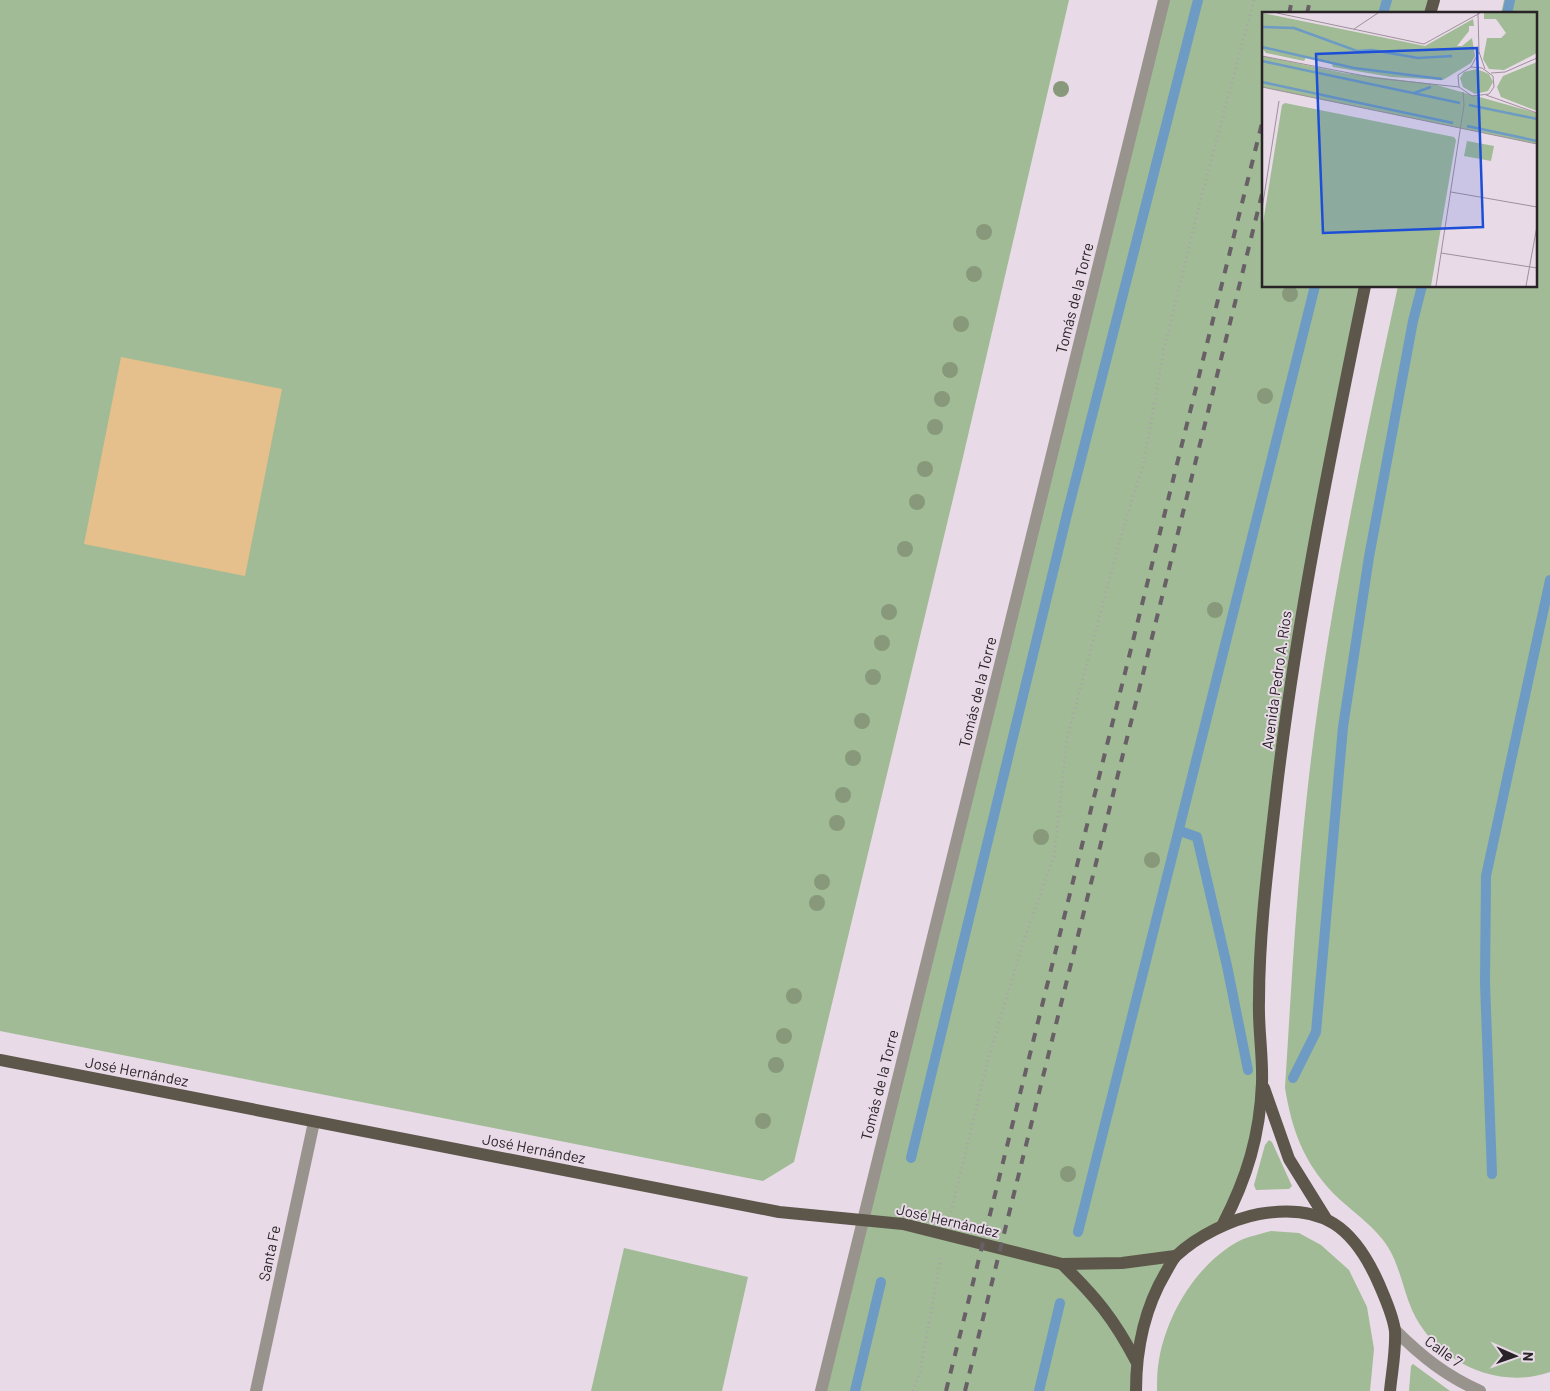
<svg xmlns="http://www.w3.org/2000/svg" width="1550" height="1391" viewBox="0 0 1550 1391" font-family="Barlow,sans-serif">
	<style>
		.green { fill: #a0bb95 }
		.lines { fill: none; stroke-linecap: round; stroke-linejoin: round }
		.stream { stroke: #6d9bc4; stroke-width: 10 }
		.building { fill: #e5c08c }
		.path { stroke: #ada2ac; stroke-width: 3; stroke-dasharray: 1 4; stroke-linecap: butt }
		.minor { stroke: #98948d; stroke-width: 12 }
		.major { stroke: #5d564b; stroke-width: 12 }
		.rail { stroke: #696067; stroke-width: 4; stroke-dasharray: 9 9; stroke-linecap: butt }
		.tree { fill: #87997a }
		.labels { text-anchor: middle; dominant-baseline: central; stroke-width: 4; stroke-linejoin: round; paint-order: stroke }
		.street-label { font-size: 15px; fill: #282327; stroke: #e9dae7 }
		.inset-river { fill: none; stroke: #6d9bc4; stroke-width: 2.5 }
		.inset-road { fill: none; stroke: #9c919a; stroke-width: 1 }
		.view { fill: #1d4ed8; fill-opacity: 0.15; stroke: #1d4ed8; stroke-width: 2.5 }
		.inset-edge { fill: none; stroke: #282327; stroke-width: 2.5 }
	</style>
	<rect width="100%" height="100%" fill="#e9dae7"/>
	<g class="green">
		<path d="M0 0H1069L963 457 794 1162 763 1181 0 1031Z"/>
		<path d="M1164 0H1434L1430 14H1264V286H1365L1322 498 1264 915 1255 1134 1223 1224 1175 1256 1149 1307 1136 1391H821Z"/>
		<path d="M1504 0H1550V1372C1496 1391 1434 1360 1412 1310 1402 1287 1399 1260 1383 1240 1369 1222 1349 1209 1333 1193 1303 1161 1292 1130 1285 1088 1291 993 1296 898 1306 804 1324 630 1361 457 1398 286H1536V14H1501Z"/>
		<path d="M1269 1140 1272 1142 1292 1186 1289 1189 1256 1190 1254 1185 1265 1145Z"/>
		<path d="M1271 1231 1299 1233 1321 1245 1349 1270 1367 1307 1374 1349 1370 1391H1157C1157 1381 1157 1370 1159 1360 1167 1313 1198 1262 1241 1240 1250 1236 1261 1234 1271 1231Z"/>
		<path d="M624 1248 748 1277 722 1391H591Z"/>
		<path d="M1413 1364 1450 1391H1409L1411 1366Z"/>
	</g>
	<g class="lines">
		<g class="stream">
			<path d="M1383 14 1387 0"/>
			<path d="M1507 14 1510 0"/>
			<path d="M1180 831 1197 837 1227 966 1248 1070"/>
			<path d="M1293 1078 1316 1032 1343 727 1369 557 1413 321 1422 286"/>
			<path d="M911 1158 1068 510 1198 0"/>
			<path d="M1492 1174 1485 983 1486 876 1550 580"/>
			<path d="M1078 1232 1315 286"/>
			<path d="M855 1391 881 1282"/>
			<path d="M1039 1391 1060 1303"/>
		</g>
	</g>
	<path class="building" d="M121 357 282 389 245 576 84 544Z"/>
	<g class="lines">
		<g class="path">
			<path d="M951 1212 990 1052 1023 943 1054 856 1067 739 1119 543 1144 461 1164 349 1200 202 1254 0"/>
			<path d="M913 1391 920 1372 941 1257"/>
		</g>
		<g class="minor">
			<path d="M1395 1330C1421 1356 1446 1376 1480 1391"/>
			<path d="M256 1391 314 1122"/>
			<path d="M821 1391 1164 0"/>
		</g>
		<g class="major">
			<path d="M1430 14 1434 0"/>
			<path d="M0 1060 779 1212 903 1224 1062 1264 1122 1263 1175 1256"/>
			<path d="M1264 1088 1289 1159 1325 1217"/>
			<path d="M1223 1224C1247 1178 1260 1135 1262 1083 1263 1055 1258 1028 1259 1001 1259 930 1269 857 1277 786 1297 618 1331 452 1365 286"/>
			<path d="M1062 1264C1096 1297 1114 1319 1136 1361"/>
			<path d="M1136 1391C1136 1349 1144 1309 1166 1272 1169 1267 1172 1260 1176 1256 1197 1236 1232 1219 1259 1214 1323 1203 1354 1227 1379 1284 1385 1298 1393 1315 1395 1331 1396 1351 1392 1371 1390 1391"/>
		</g>
		<g class="rail">
			<path d="M1289 14 1292 0"/>
			<path d="M1307 14 1310 0"/>
			<path d="M946 1391 1264 115"/>
			<path d="M965 1391 1264 186"/>
		</g>
	</g>
	<g class="tree">
		<circle cx="1061" cy="89" r="8"/>
		<circle cx="984" cy="232" r="8"/>
		<circle cx="974" cy="274" r="8"/>
		<circle cx="1290" cy="294" r="8"/>
		<circle cx="961" cy="324" r="8"/>
		<circle cx="950" cy="370" r="8"/>
		<circle cx="1265" cy="396" r="8"/>
		<circle cx="942" cy="399" r="8"/>
		<circle cx="935" cy="427" r="8"/>
		<circle cx="925" cy="469" r="8"/>
		<circle cx="917" cy="502" r="8"/>
		<circle cx="905" cy="549" r="8"/>
		<circle cx="1215" cy="610" r="8"/>
		<circle cx="889" cy="612" r="8"/>
		<circle cx="882" cy="643" r="8"/>
		<circle cx="873" cy="677" r="8"/>
		<circle cx="862" cy="721" r="8"/>
		<circle cx="853" cy="758" r="8"/>
		<circle cx="843" cy="795" r="8"/>
		<circle cx="837" cy="823" r="8"/>
		<circle cx="1041" cy="837" r="8"/>
		<circle cx="1152" cy="860" r="8"/>
		<circle cx="822" cy="882" r="8"/>
		<circle cx="817" cy="903" r="8"/>
		<circle cx="794" cy="996" r="8"/>
		<circle cx="784" cy="1036" r="8"/>
		<circle cx="776" cy="1065" r="8"/>
		<circle cx="763" cy="1121" r="8"/>
		<circle cx="1068" cy="1174" r="8"/>
	</g>
	<g class="labels">
		<g class="street-label">
			<text transform="translate(1074 298) rotate(-76)">Tomás de la Torre</text>
			<text transform="translate(1276 680) rotate(-82)">Avenida Pedro A. Ríos</text>
			<text transform="translate(977 692) rotate(-76)">Tomás de la Torre</text>
			<text transform="translate(137 1071) rotate(11)">José Hernández</text>
			<text transform="translate(879 1085) rotate(-76)">Tomás de la Torre</text>
			<text transform="translate(534 1148) rotate(11)">José Hernández</text>
			<text transform="translate(948 1220) rotate(13)">José Hernández</text>
			<text transform="translate(269 1253) rotate(-78)">Santa Fe</text>
			<text transform="translate(1444 1351) rotate(36)">Calle 7</text>
		</g>
	</g>
	<g transform="translate(1262 12)">
		<rect width="275" height="275" fill="#e9dae7"/>
		<path d="M0 1 163 34 211 7 212 14H207V19L195 34H200L210 26 213 44 209 51 181 68 129 65 71 55 69 50 44 45 42 49 4 41 0 36ZM222 1H275V41L242 58 227 57 221 47 225 26H239L244 21 234 7H222ZM0 44 82 61 171 72 275 101V132L0 75ZM275 50V99L239 85 235 75 241 64ZM215 57 227 62 231 70 226 79 213 82 201 75 198 66 202 60ZM23 91 192 125 194 128 169 274H0V217L20 93ZM205 129 232 134 229 149 202 144Z" fill="#a0bb95"/>
		<path class="inset-river" d="M0 15 32 16 95 39 110 38 156 46 190 44M0 35 92 56 180 67M0 49 198 91M0 70 191 111M152 81 169 75M207 93 275 107M205 114 275 129"/>
		<path class="inset-road" d="M15 1 162 32 218 1M216 1 217 40 223 57M92 17 116 1M0 44 113 66 197 75M209 55 217 40M209 55 220 56 231 64 232 75 227 82 210 84 197 75 196 63ZM229 61 243 60 275 46M0 75 275 132M224 83 275 101M189 180 275 195M0 197 17 89M179 241 275 256M174 274 202 93 201 80M264 274 275 214"/>
		<path class="view" d="M215 36 221 215 61 221 54 42Z"/>
		<rect width="275" height="275" class="inset-edge"/>
	</g>
	<g transform="translate(1515 1356) rotate(92)" stroke="#e9dae7" stroke-width="4" paint-order="stroke">
	<path d="M0-4L9 19L0 12L-9 19Z" fill="#282327"/>
	<text y="-8" font-size="14" font-weight="bold" text-anchor="middle" fill="#282327">N</text>
	</g>
</svg>
